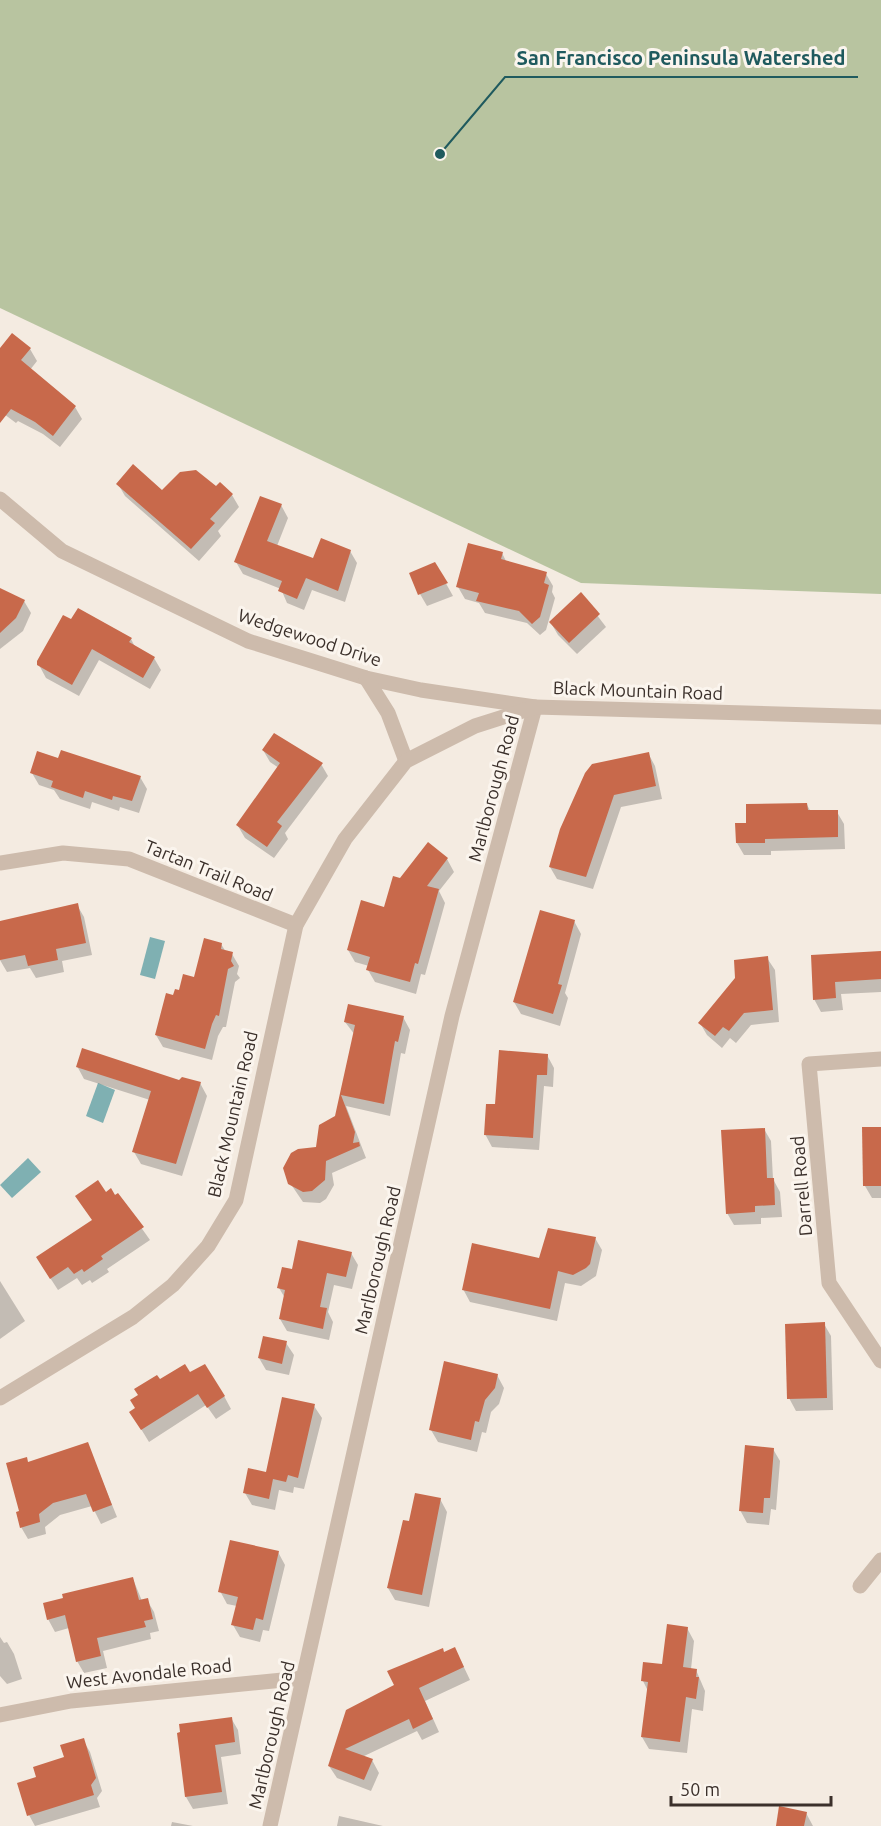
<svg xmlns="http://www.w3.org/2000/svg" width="881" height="1826" viewBox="0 0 881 1826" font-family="Ubuntu,sans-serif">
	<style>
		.green { fill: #b8c4a0 }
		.water { fill: #7fb0b2 }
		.shadow { fill: #0003 }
		.building { fill: #c8694b }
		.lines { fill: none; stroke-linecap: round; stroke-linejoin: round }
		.street { stroke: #cdbbac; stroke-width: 15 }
		.labels { text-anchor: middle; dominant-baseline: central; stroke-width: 6; stroke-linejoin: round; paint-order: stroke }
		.street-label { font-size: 18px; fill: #3b302b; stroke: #fbf5ee }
		.leader { fill: none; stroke: #1f5a5e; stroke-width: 2 }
		.callout-dot { fill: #1f5a5e; stroke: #fbf5ee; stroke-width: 2 }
		.callout-label { font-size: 20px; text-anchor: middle; font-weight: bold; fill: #1f5a5e; stroke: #fbf5ee; stroke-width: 6; stroke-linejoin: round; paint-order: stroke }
	</style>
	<rect width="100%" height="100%" fill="#f4ebe1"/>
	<path class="green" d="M0 0H881V594L581 583 0 308Z"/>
	<g class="water">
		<path d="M150 937 165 941 155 979 140 975Z"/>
		<path d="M98 1083 115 1090 103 1123 86 1116Z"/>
		<path d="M28 1158 41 1172 12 1198 0 1185Z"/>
	</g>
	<g class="shadow">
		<path d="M30 349 37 361 30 370 75 407 82 419 60 447 43 434 18 421 16 423 0 411V351Z"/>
		<path d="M118 484 162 492 216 488 232 495 239 507 218 531 221 536 199 561 125 496Z"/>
		<path d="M281 505 288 518 277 546 314 560 350 551 357 563 345 602 312 590 304 610 287 603 281 589 243 574 236 562Z"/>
		<path d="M502 553 507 563 546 574 553 586 552 592 555 598 546 630 540 635 527 623 485 613 479 603 465 599 458 587Z"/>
		<path d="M435 564 453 596 427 606 420 594Z"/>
		<path d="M0 590 24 601 31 613 23 631 0 649Z"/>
		<path d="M581 594 606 627 577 654 558 635 551 623Z"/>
		<path d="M131 639 135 647 154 658 161 670 150 689 99 660 79 696 46 678 39 665 38 661Z"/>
		<path d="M263 750 321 764 328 776 285 833 288 839 274 858 245 838 238 826 279 768 270 762Z"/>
		<path d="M648 753 655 766 662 799 621 807 593 889 557 879 550 867Z"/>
		<path d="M59 760 140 777 147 789 139 813 120 807 119 811 92 802 90 809 60 799 54 790 39 785 32 773Z"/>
		<path d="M807 805 811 812H837L844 824 845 849 771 851V855H744L737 843 747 825Z"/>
		<path d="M428 844 447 859 454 872 439 891 445 903 425 975 421 974 416 994 375 982 368 970 369 966 355 962 348 950 385 909 400 880Z"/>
		<path d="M77 905 84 917 92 955 62 961 64 972 36 978 30 968 7 972 0 960V922Z"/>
		<path d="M574 921 581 934 565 993 568 998 560 1026 521 1014 514 1002Z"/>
		<path d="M221 944 226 952 232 954 239 966 237 974 240 978 235 982 226 1027H223L218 1036 212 1060 163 1047 156 1035 174 997 195 979Z"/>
		<path d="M881 952V992L841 994 843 1010 821 1012 814 999 812 956Z"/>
		<path d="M767 958 775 970 779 1022 751 1025 736 1043 730 1038 722 1048 707 1035 700 1023Z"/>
		<path d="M403 1017 410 1030 405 1054 401 1053 390 1116 346 1106 366 1158 332 1173 334 1185 326 1199 320 1203 303 1202 286 1177 287 1161 299 1150 317 1148 336 1117 355 1035 345 1022Z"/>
		<path d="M547 1055 554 1068 553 1087 544 1086 539 1150 492 1147 485 1134 496 1106Z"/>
		<path d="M77 1066 200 1083 207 1096 182 1176 141 1164 134 1152 150 1100 84 1079Z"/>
		<path d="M881 1128V1198H872L865 1186Z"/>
		<path d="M764 1129 771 1141 773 1179 780 1192 782 1217 761 1218V1224L734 1225 727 1213Z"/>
		<path d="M105 1194 118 1195 150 1240 107 1269 109 1272 92 1283 90 1280 82 1285 77 1278 58 1290 45 1270 93 1221Z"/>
		<path d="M595 1238 602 1250 596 1276 581 1286 565 1283 557 1321 470 1302 463 1289Z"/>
		<path d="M351 1253 358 1265 352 1289 334 1285 328 1312 333 1322 329 1340 287 1331 280 1319 285 1298 279 1288Z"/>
		<path d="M0 1281 25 1321 0 1339Z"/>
		<path d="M824 1324 831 1336 833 1410 796 1411 789 1398Z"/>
		<path d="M286 1343 294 1355 289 1375 266 1370 259 1358Z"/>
		<path d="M190 1374 224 1396 231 1409 216 1419 206 1405 149 1442 138 1424 137 1409Z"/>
		<path d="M497 1375 504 1388 499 1404 491 1412 486 1433 482 1432 477 1452 438 1442 431 1430Z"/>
		<path d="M314 1406 322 1418 304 1489 294 1487 293 1493 279 1490 275 1510 252 1505 245 1493 267 1473Z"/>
		<path d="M87 1443 117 1517 101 1524 92 1506 60 1515 45 1527 46 1534 28 1539 21 1527 20 1512Z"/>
		<path d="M773 1449 780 1461 776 1510 771 1509 769 1525 747 1523 740 1510Z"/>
		<path d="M440 1499 447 1512 429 1607 395 1600 388 1588 410 1523Z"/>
		<path d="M278 1552 285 1565 269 1631 263 1630 260 1642 240 1637 233 1625 237 1606 227 1604 220 1591Z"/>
		<path d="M133 1579 142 1601 147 1600 154 1612 159 1631 150 1633 151 1639 103 1651 107 1668 84 1673 77 1661 69 1628 55 1632 48 1619Z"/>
		<path d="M687 1628 694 1641 691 1669 696 1670 705 1691 703 1711 692 1709 687 1753 649 1749 642 1737 648 1691 643 1681 663 1666Z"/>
		<path d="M0 1637 4 1643 7 1642 14 1654 22 1679 7 1684 0 1676Z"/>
		<path d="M444 1654 461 1661 470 1680 425 1701 439 1732 422 1740 417 1731 362 1757 372 1760 379 1773 371 1791 337 1778 329 1766 396 1686Z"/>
		<path d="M231 1718 238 1730 241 1754 221 1757 228 1804 193 1809 186 1797 178 1734Z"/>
		<path d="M83 1740 90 1752 102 1791 97 1798 100 1807 35 1826 29 1815 38 1778 66 1758Z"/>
		<path d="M806 1813 813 1826H778Z"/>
		<path d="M339 1816 383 1826H337Z"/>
		<path d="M172 1822 193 1826H171Z"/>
	</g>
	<g class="building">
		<path d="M12 333 31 348 21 360 76 406 53 436 35 422 11 409 0 423V348Z"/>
		<path d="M133 464 162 490 180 472 196 470 216 486 220 482 233 494 210 519 215 523 191 549 116 484Z"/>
		<path d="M260 496 282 504 267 541 313 558 321 538 351 550 338 591 306 578 297 599 278 591 282 581 234 562Z"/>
		<path d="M468 543 503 552 501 559 547 572 544 583 549 585 540 617 532 624 519 611 476 601 479 593 456 587Z"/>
		<path d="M435 562 448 583 418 595 409 573Z"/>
		<path d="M0 588 25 600 16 618 0 633Z"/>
		<path d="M581 592 600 614 569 643 549 622Z"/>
		<path d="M78 608 132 638 129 642 155 657 143 678 92 649 72 685 37 665V661L63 615 71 619Z"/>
		<path d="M274 733 323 763 277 822 282 826 267 847 236 825 280 763 262 750Z"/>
		<path d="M61 750 141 776 132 801 113 796 112 800 85 791 83 798 51 787 53 781 30 773 37 751 58 758Z"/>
		<path d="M649 752 656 786 614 795 586 877 549 867 560 829 585 773 592 764Z"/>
		<path d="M807 803 808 810H838V837L765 839V843H736L735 823H746V804Z"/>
		<path d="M428 842 448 858 427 886 439 889 418 964 415 963 410 982 366 970 370 957 347 950 361 900 384 907 393 876 400 878Z"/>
		<path d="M78 903 86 943 56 949 58 960 28 966 25 955 0 960V921Z"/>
		<path d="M540 910 575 920 558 984 562 985 553 1014 513 1002Z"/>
		<path d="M204 938 222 943 221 949 233 952 231 961 234 966 228 969 219 1016 216 1015 212 1024 205 1049 155 1035 166 993 173 995 175 989 179 990 183 974 194 977Z"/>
		<path d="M881 951V979L835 982 836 998 813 1000 811 955Z"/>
		<path d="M768 956 773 1010 744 1013 729 1031 723 1027 715 1036 698 1023 735 978 734 960Z"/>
		<path d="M348 1004 404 1016 398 1042 395 1041 384 1104 341 1095 355 1132 353 1143 359 1142 360 1146 326 1161 325 1180 312 1191 303 1192 288 1184 283 1168 291 1153 298 1149 316 1147 319 1125 335 1116 355 1025 344 1022Z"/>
		<path d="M82 1048 179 1080 182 1077 201 1082 176 1164 132 1152 151 1091 76 1067Z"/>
		<path d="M499 1050 548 1054 547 1075H537L533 1138 484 1135 486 1104H495Z"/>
		<path d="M862 1127H881V1186H863Z"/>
		<path d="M765 1128 767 1178H774L775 1205 755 1206V1212L726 1214 721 1130Z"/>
		<path d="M98 1180 106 1192 111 1188 115 1195 118 1193 144 1227 101 1256 103 1259 84 1272 82 1269 74 1274 68 1267 50 1279 36 1257 92 1220 75 1196Z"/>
		<path d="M548 1228 596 1237 590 1264 586 1268 573 1275 558 1271 550 1309 462 1290 472 1243 539 1258Z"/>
		<path d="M298 1240 352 1252 346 1277 327 1273 320 1307 327 1308 323 1329 279 1319 285 1290 277 1288 282 1267 292 1269Z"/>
		<path d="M825 1322 827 1398 787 1399 785 1324Z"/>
		<path d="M263 1336 287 1341 282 1364 258 1358Z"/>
		<path d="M444 1361 498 1374 495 1388 485 1400 479 1422 475 1421 471 1440 429 1430Z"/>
		<path d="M185 1364 190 1372 205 1364 225 1396 207 1408 198 1394 141 1430 129 1412 135 1408 130 1400 138 1395 134 1389 157 1375 160 1379Z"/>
		<path d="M282 1397 315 1404 298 1478 288 1475 286 1482 273 1479 269 1499 243 1493 248 1468 266 1472Z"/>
		<path d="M88 1442 112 1505 93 1512 86 1494 53 1503 39 1514 40 1522 20 1528 16 1512 19 1511 6 1463 27 1457 28 1462Z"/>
		<path d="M745 1445 774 1448 770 1498H764L763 1513 739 1511Z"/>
		<path d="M415 1493 441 1498 422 1595 387 1588 403 1520 409 1521Z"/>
		<path d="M230 1540 279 1551 263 1620 256 1618 253 1630 231 1625 238 1597 218 1592Z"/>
		<path d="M133 1577 139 1600 148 1598 153 1619 144 1621 146 1627 97 1638 101 1656 76 1662 65 1615 47 1620 43 1603 63 1598 62 1594Z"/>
		<path d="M667 1624 688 1627 683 1667 697 1669 696 1677H699L696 1699 686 1697 680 1742 641 1737 648 1682 641 1681 643 1662 662 1664Z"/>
		<path d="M455 1647 464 1667 419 1688 433 1719 413 1729 409 1719 345 1749 373 1759 364 1780 328 1766 346 1710 394 1685 387 1671 443 1648 444 1652Z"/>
		<path d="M232 1717 235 1742 215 1745 222 1792 185 1797 177 1733 180 1732 179 1724Z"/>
		<path d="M84 1738 96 1778 91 1785 94 1795 27 1816 17 1783 36 1777 33 1767 64 1757 60 1745Z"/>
		<path d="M779 1806 807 1812 804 1826H776Z"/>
	</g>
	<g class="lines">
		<g class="street">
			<path d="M0 499 62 551 248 641 366 678 421 690 535 707 452 1016 270 1826"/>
			<path d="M366 678 388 713 406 761"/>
			<path d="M0 863 63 853 129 859 296 925"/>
			<path d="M881 1059 809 1064 829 1283 881 1361"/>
			<path d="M0 1398 133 1317 173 1285 208 1246 236 1200 296 925 345 839 406 761 475 726 535 707 881 717"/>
			<path d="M860 1586 881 1560"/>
			<path d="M0 1715 71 1701 303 1678"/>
		</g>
	</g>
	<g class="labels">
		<g class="street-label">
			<text transform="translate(310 637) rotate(18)">Wedgewood Drive</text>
			<text transform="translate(638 690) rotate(2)">Black Mountain Road</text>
			<text transform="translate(493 788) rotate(-75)">Marlborough Road</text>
			<text transform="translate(209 870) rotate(22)">Tartan Trail Road</text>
			<text transform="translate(232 1114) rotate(-77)">Black Mountain Road</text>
			<text transform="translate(801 1186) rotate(-95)">Darrell Road</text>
			<text transform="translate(377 1260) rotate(-77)">Marlborough Road</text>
			<text transform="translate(149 1673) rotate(-6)">West Avondale Road</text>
			<text transform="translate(271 1735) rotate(-77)">Marlborough Road</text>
		</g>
	</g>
	<path class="leader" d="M440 154L505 77H858"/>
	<circle class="callout-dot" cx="440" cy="154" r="6"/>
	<g class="callout-label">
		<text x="681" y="65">San Francisco Peninsula Watershed</text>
	</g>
	<path d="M671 1796v9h160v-9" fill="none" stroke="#3b302b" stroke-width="3"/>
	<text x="680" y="1796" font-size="18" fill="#3b302b" stroke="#fbf5ee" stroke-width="4.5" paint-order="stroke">50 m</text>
</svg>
